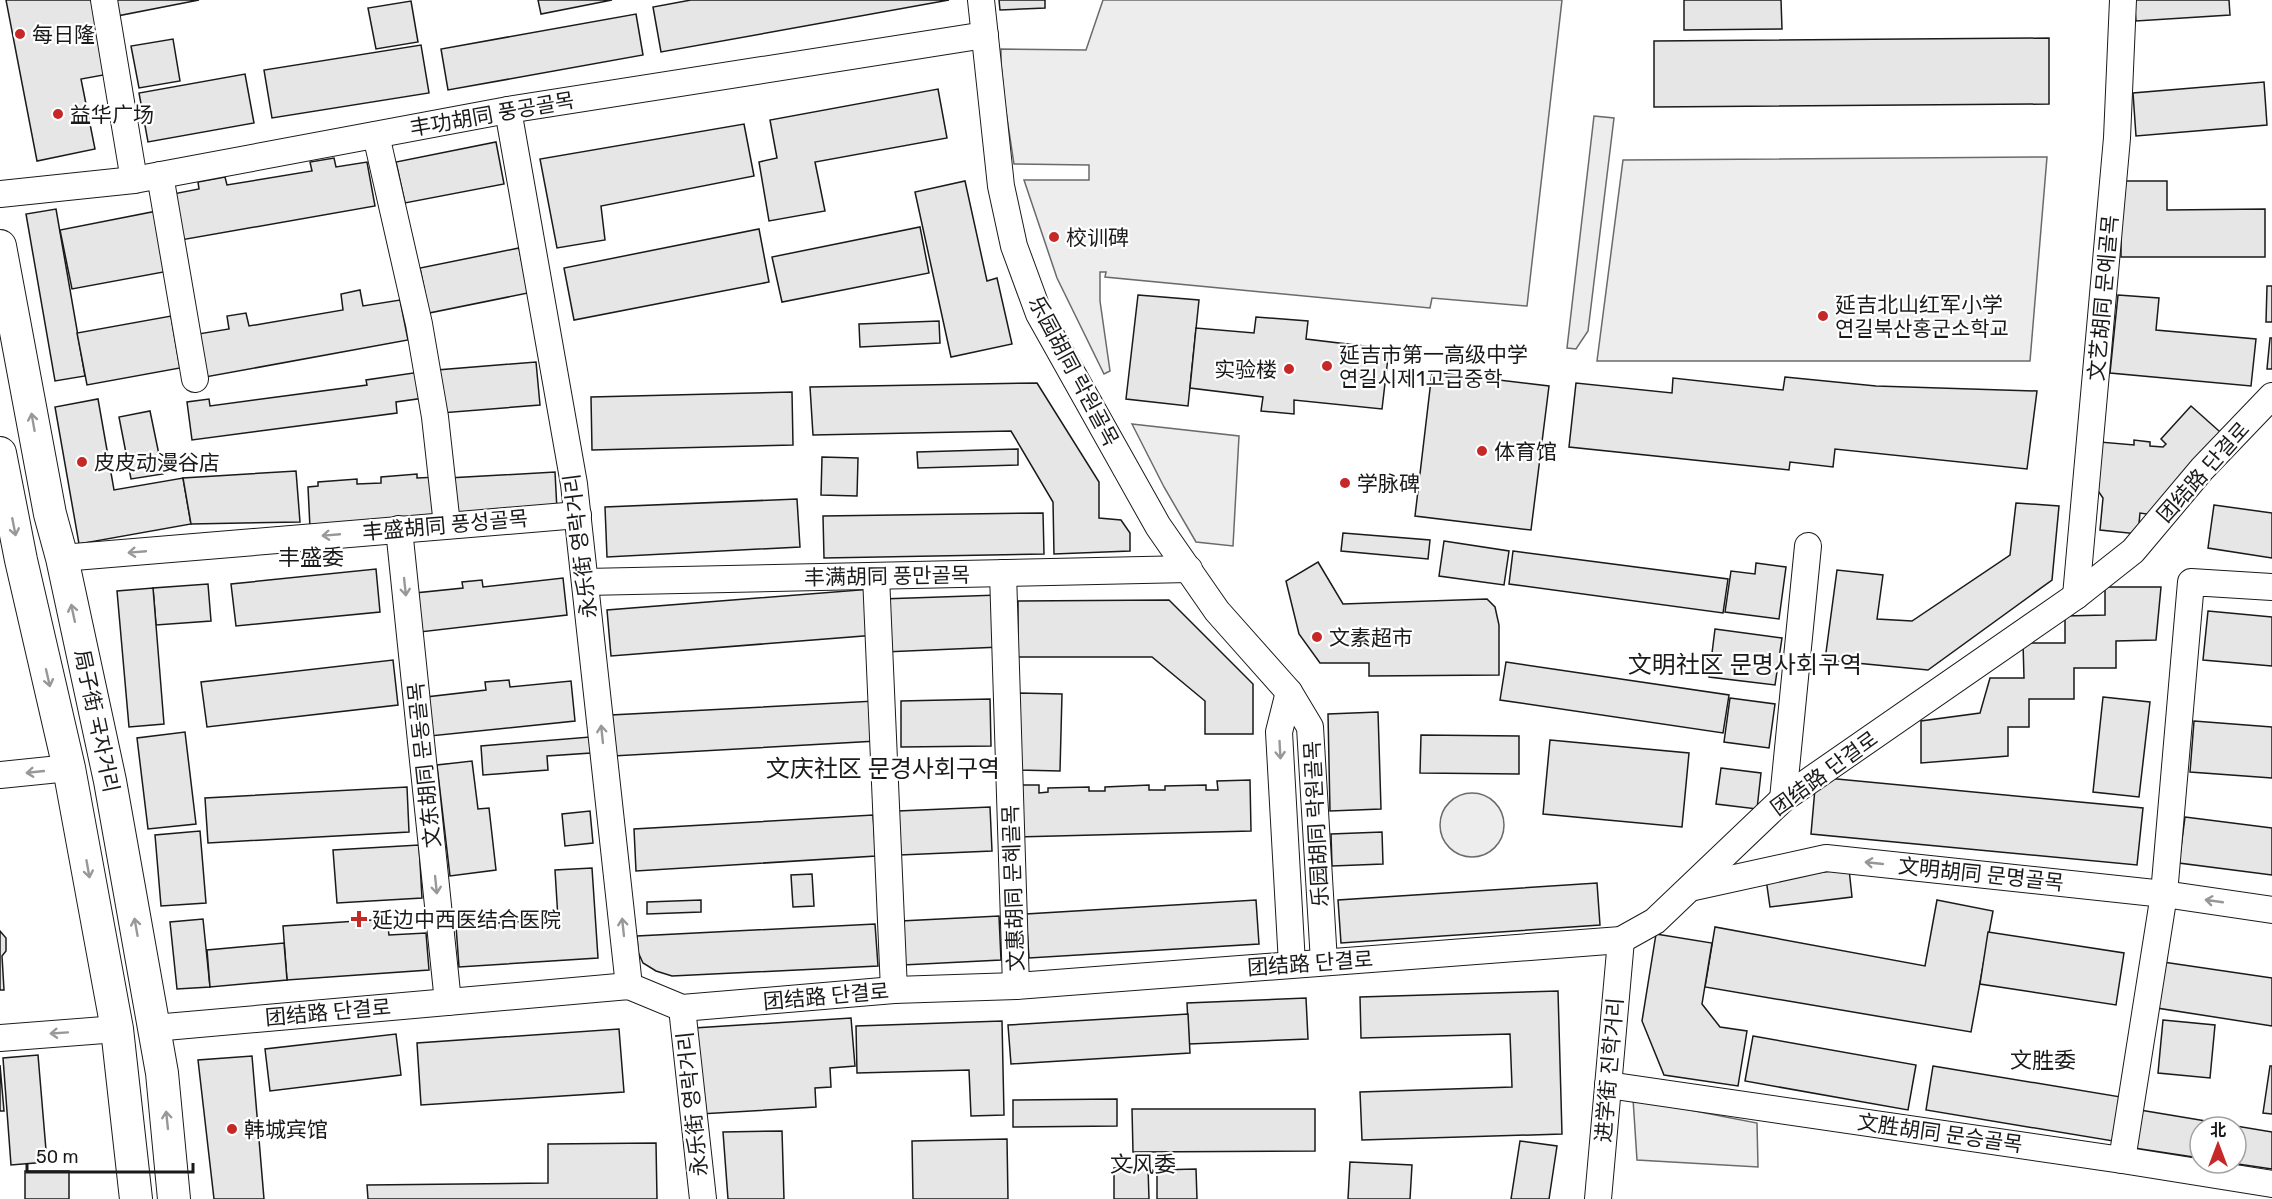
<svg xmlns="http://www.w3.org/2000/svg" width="2272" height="1199" viewBox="0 0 2272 1199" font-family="Rubik,'Noto Sans SC','Noto Sans KR',sans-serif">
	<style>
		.built { fill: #ededed; stroke: #6a6a6a; stroke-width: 1.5 }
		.building { fill: #e6e6e6; stroke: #1a1a1a; stroke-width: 1.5 }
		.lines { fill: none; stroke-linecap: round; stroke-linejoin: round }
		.minor-casing { stroke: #1a1a1a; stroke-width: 28 }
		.major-casing { stroke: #1a1a1a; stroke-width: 34 }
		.minor { stroke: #fff; stroke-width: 26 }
		.major { stroke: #fff; stroke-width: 32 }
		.oneway { stroke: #989898 }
		.poi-dot { fill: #c62828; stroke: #fff; stroke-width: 2 }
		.labels { text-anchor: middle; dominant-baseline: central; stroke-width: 4.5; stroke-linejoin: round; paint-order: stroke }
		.poi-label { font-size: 21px; fill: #1a1a1a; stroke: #fff; text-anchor: start }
		.street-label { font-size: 21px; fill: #1a1a1a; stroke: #fff }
		.neighbourhood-label { font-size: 22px; fill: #1a1a1a; stroke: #fff }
		.quarter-label { font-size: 24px; fill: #1a1a1a; stroke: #fff }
	</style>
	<rect width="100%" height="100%" fill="#fff"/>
	<g class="built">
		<path d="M1103 0H1562L1527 306 1432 298 1430 308 1105 277 1106 272H1100V301L1110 371 1104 374 1057 278 1024 180H1089V165L1014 164 1005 105 1001 64V49L1086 50Z"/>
		<path d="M1594 116 1614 118 1588 331 1576 349 1567 348Z"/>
		<path d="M2047 157 2030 361H1597L1623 160Z"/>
		<path d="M1132 424 1239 436 1233 546 1196 542 1164 487Z"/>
		<circle cx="1472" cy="825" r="32"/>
		<path d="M1633 1099 1757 1123 1758 1167 1637 1160Z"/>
	</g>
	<g class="building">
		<path d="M6 0H94L109 74 81 79 95 149 37 161Z"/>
		<path d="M114 0H199L117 16Z"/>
		<path d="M538 0H612L541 14Z"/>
		<path d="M691 0H949L661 52 653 7Z"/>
		<path d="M999 0H1045V8L1000 10Z"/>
		<path d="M1684 0H1781L1782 29 1684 30Z"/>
		<path d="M2134 0H2229L2230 15 2136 21Z"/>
		<path d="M411 1 418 42 376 49 368 8Z"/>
		<path d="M636 14 643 55 448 90 441 49Z"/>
		<path d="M2049 38V104L1654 107V41Z"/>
		<path d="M173 39 180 81 139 88 131 46Z"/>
		<path d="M421 45 429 93 272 118 264 70Z"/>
		<path d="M245 74 254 123 148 142 139 93Z"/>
		<path d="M2264 82 2267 125 2136 136 2133 93Z"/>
		<path d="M938 89 947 138 815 162 825 211 769 221 759 162 777 158 770 120Z"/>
		<path d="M744 124 754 176 601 206 605 240 557 248 540 159Z"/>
		<path d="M496 142 504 184 405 203 396 162Z"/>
		<path d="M334 158 336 167 367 162 375 206 181 240 173 194 199 189 198 182 225 177 227 185 312 171 310 162Z"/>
		<path d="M965 181 987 281 997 278 1012 344 951 357 915 192Z"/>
		<path d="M2121 181H2167V210L2265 209V257H2121Z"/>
		<path d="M56 209 85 376 55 381 26 214Z"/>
		<path d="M157 211 169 271 72 289 60 230Z"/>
		<path d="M920 227 929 273 782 302 772 257Z"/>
		<path d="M759 229 769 282 574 320 564 268Z"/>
		<path d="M519 248 528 293 429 313 420 268Z"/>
		<path d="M2267 286H2272V322H2266Z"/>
		<path d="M360 290 363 306 400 300 408 340 200 378 192 335 229 329 227 316 246 313 249 326 343 310 341 294Z"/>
		<path d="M1138 295 1199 300 1188 406 1126 399Z"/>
		<path d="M2118 295 2159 298 2156 330 2256 339 2251 386 2110 373Z"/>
		<path d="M171 316 180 368 87 385 77 333Z"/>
		<path d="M1256 317 1308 321 1306 339 1389 349 1382 409 1294 400V414L1261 411 1263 397 1190 388 1196 328 1254 333Z"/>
		<path d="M939 321 940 343 860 347 859 324Z"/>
		<path d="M2270 338H2272V369H2267Z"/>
		<path d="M536 362 540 405 441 413 437 370Z"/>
		<path d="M420 372 424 398 396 402 397 413 192 440 187 402 209 399 210 406 367 385 366 380Z"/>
		<path d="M1432 372 1549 386 1531 530 1415 516Z"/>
		<path d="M1785 377 1876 386 2037 391 2027 469 1835 449 1833 467 1790 462 1789 470 1569 447 1576 383 1672 393 1673 378 1783 390Z"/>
		<path d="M1037 383 1099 482V518L1121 520 1130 533V551L1054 554 1053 502 1011 431 813 435 810 387Z"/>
		<path d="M792 392 793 445 592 450 591 397Z"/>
		<path d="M98 399 114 490 183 478 191 524 79 544 55 407Z"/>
		<path d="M2191 406 2228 439 2161 516 2140 513 2138 534 2100 530 2103 498 2096 488 2100 442 2134 445V440L2150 442V446L2163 447 2166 444 2161 439Z"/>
		<path d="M150 411 163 474 131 479 119 417Z"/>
		<path d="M1018 449V465L918 468 917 452Z"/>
		<path d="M822 457 858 458 857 496 821 495Z"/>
		<path d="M296 471 300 522 191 524 183 478Z"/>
		<path d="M555 472 557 510 450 516 448 478Z"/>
		<path d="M417 474V478L439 477 442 519 310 528 308 487 318 486V482L357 479V484L381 483V477Z"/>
		<path d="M797 499 800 547 607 557 605 507Z"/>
		<path d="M2016 503 2059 506 2052 580 1928 670 1825 660 1837 570 1883 575 1877 619 1912 621 2010 555Z"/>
		<path d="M2214 505 2272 513V558L2208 548Z"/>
		<path d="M1043 513 1044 554 824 558 823 516Z"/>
		<path d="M1343 533 1430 540 1428 559 1341 551Z"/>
		<path d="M1444 541 1509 551 1504 585 1439 576Z"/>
		<path d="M1513 551 1728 579 1723 613 1509 584Z"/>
		<path d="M1318 562 1343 604 1487 599 1495 607 1499 625V675L1369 676V663H1320L1299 634 1286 581Z"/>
		<path d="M1756 563 1786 567 1779 619 1725 612 1731 571 1755 574Z"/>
		<path d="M376 569 380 612 236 626 231 584Z"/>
		<path d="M563 578 567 615 420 632 415 593 463 588 462 582 482 580 483 587Z"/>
		<path d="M208 584 211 621 156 625 153 588Z"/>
		<path d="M2105 587H2161L2156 640 2116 641V668H2074V699H2029V727H2008V756L1921 763V721L1980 713 1990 678H2024L2023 643H2065V616L2105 615Z"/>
		<path d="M153 588 164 724 129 727 117 591Z"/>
		<path d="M872 589 876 635 611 656 607 610Z"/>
		<path d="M999 595 1001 647 884 652 881 599Z"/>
		<path d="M1169 600 1253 684V734H1205V701L1152 657H1018V601Z"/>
		<path d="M2208 611 2272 617V666L2203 660Z"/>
		<path d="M1715 629 1782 638 1775 685 1709 677Z"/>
		<path d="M393 660 398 705 207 727 201 682Z"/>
		<path d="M1506 662 1729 695 1723 733 1500 700Z"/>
		<path d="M509 680 510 687 571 681 575 721 430 736 426 697 486 690 485 682Z"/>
		<path d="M1019 693 1062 694 1060 771 1018 770Z"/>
		<path d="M2103 697 2150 702 2139 797 2093 792Z"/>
		<path d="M1730 698 1775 704 1769 748 1724 742Z"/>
		<path d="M990 699 991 746 901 747V701Z"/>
		<path d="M875 701 877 741 613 756 611 715Z"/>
		<path d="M1378 712 1381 809 1330 811 1328 714Z"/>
		<path d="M2194 721 2272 727V778L2190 772Z"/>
		<path d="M185 732 196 824 148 829 137 738Z"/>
		<path d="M1421 735 1519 736V774L1420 773Z"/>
		<path d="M590 737 591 753 547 756 548 770 483 775 481 746Z"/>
		<path d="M1550 740 1689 753 1682 827 1543 814Z"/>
		<path d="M472 761 478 809 489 808 496 870 450 876 437 765Z"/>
		<path d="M1721 768 1761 773 1757 809 1716 804Z"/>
		<path d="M1816 777 2143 808 2137 865 1811 834Z"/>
		<path d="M1250 780 1251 831 1016 837 1015 785H1039V793L1048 792V788L1089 787V791H1105V787L1149 785V790H1165V786L1206 785V790H1218L1217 781Z"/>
		<path d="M407 787 409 832 208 843 205 798Z"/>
		<path d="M990 807 992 851 900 855 898 811Z"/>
		<path d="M590 811 593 843 565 846 562 814Z"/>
		<path d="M873 815 876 856 636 871 634 829Z"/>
		<path d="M2185 817 2272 828V875L2179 863Z"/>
		<path d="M200 831 206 903 161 906 155 835Z"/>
		<path d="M1382 832 1383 864 1332 866 1331 834Z"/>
		<path d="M419 845 422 898 337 903 333 850Z"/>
		<path d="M592 868 598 958 459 967 456 926 558 919 555 870Z"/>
		<path d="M1849 869 1852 897 1770 907 1766 879Z"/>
		<path d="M812 874 814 906 793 907 791 875Z"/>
		<path d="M1597 883 1600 925 1341 943 1338 900Z"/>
		<path d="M701 900V912L647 914V902Z"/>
		<path d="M1256 900 1259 944 1029 958 1026 914Z"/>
		<path d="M1937 900 1993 911 1971 1032 1705 987 1715 927 1925 966Z"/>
		<path d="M999 916 1001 960 903 965 901 921Z"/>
		<path d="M203 919 210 987 177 989 170 922Z"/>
		<path d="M387 919 389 935 426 933 429 970 287 980 283 926Z"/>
		<path d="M875 924 878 966 672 976 656 971 643 963 638 952 637 936Z"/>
		<path d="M0 931 6 938V951L2 956 4 990H0Z"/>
		<path d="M1988 932 2124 953 2116 1005 1980 984Z"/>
		<path d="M1656 934 1712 943 1702 1004 1720 1027 1747 1031 1738 1086 1664 1075 1642 1021Z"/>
		<path d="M284 943 287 980 210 987 207 950Z"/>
		<path d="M2163 962 2272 978V1026L2157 1008Z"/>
		<path d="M1558 991 1562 1134 1362 1140 1360 1092 1512 1087 1510 1034 1361 1038 1360 997Z"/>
		<path d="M1306 998 1308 1039 1189 1044 1187 1003Z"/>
		<path d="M1188 1014 1190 1053 1011 1064 1008 1025Z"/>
		<path d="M851 1018 855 1066 830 1068 831 1087 815 1088 816 1107 700 1114 694 1028Z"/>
		<path d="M2163 1020 2215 1025 2210 1078 2158 1073Z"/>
		<path d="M1002 1021 1004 1115 971 1116 969 1070 857 1073 856 1026Z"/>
		<path d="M619 1029 624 1092 421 1105 417 1043Z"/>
		<path d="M396 1034 401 1075 270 1091 265 1049Z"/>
		<path d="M1753 1036 1916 1065 1908 1110 1745 1081Z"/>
		<path d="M38 1055 47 1162 11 1165 3 1058Z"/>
		<path d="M252 1056 264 1199H214L198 1060Z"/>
		<path d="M0 1065 4 1111H0Z"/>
		<path d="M1933 1066 2121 1097 2113 1141 1926 1110Z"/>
		<path d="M2270 1066H2272V1114L2263 1113Z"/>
		<path d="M1117 1099V1126L1013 1127V1100Z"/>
		<path d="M1132 1109H1315V1151L1133 1152Z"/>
		<path d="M2140 1110 2272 1132V1169L2231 1163H2236V1127H2200V1158L2134 1148Z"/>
		<path d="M782 1131 784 1199H728L723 1132Z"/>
		<path d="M1007 1139 1008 1199H913L912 1141Z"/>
		<path d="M1520 1141 1557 1146 1549 1199H1511Z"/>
		<path d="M656 1143 657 1199H368L367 1185 548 1183V1144Z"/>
		<path d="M1350 1162 1412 1165 1410 1199H1348Z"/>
		<path d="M1148 1167 1149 1199H1114V1168Z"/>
		<path d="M1196 1169 1197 1199H1157V1170Z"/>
		<rect x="25" y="1171" width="44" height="28"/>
	</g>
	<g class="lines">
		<defs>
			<g id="minor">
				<path d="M104 0 134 180"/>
				<path d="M981 0 1001 186 1014 246 1039 314 1158 526 1217 611 1289 692 1310 727 1324 962"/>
				<path d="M508 110 574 484 629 986"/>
				<path d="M376 135 419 324 435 417 447 525"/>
				<path d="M160 175 195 379"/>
				<path d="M0 194 134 180 508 110 985 35"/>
				<path d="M399 529 448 1002"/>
				<path d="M62 558 578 515"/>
				<path d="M1003 573 1016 986"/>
				<path d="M876 576 894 990"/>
				<path d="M585 582 1189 569"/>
				<path d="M2076 596 2117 138 2123 0"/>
				<path d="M1289 692 1279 732 1292 964"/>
				<path d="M0 775 69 768"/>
				<path d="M1783 799 1808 546"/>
				<path d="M1694 887 1826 858 2164 894 2272 910"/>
				<path d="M682 1008 703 1199"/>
				<path d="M154 1028 629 986 682 1008 894 990 1016 986 1621 940 1655 921 1783 799 2076 596 2133 551 2202 469 2272 396"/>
				<path d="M0 1038 117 1029"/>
				<path d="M1608 1085 2122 1160 2272 1184"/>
				<path d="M2122 1160 2164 894 2191 582 2272 587"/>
				<path d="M1598 1199 1621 940"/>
			</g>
			<g id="major">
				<path d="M0 246 50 514 62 558 110 781 162 1073 174 1199"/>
				<path d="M0 453 21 560 69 768 117 1029 136 1199"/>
			</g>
		</defs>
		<use href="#minor" class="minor-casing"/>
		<use href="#major" class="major-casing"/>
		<use href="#minor" class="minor"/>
		<use href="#major" class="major"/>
	</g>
	<defs><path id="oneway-shaft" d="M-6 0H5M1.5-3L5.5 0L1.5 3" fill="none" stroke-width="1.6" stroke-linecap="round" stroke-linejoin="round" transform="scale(1.5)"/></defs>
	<g class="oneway">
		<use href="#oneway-shaft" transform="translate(33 422) rotate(-100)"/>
		<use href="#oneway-shaft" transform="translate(14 527) rotate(79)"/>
		<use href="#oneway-shaft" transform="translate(331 535) rotate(175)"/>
		<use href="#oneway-shaft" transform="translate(137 552) rotate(175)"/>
		<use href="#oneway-shaft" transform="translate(405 587) rotate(84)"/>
		<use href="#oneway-shaft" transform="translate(73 613) rotate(-102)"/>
		<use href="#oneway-shaft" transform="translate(48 678) rotate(77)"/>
		<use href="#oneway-shaft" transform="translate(602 734) rotate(-96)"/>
		<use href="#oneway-shaft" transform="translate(1280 750) rotate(87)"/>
		<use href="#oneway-shaft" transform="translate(35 772) rotate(174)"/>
		<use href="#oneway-shaft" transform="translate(1874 863) rotate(-174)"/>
		<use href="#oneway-shaft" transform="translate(88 869) rotate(80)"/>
		<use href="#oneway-shaft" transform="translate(436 885) rotate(84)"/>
		<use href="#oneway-shaft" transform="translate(2214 901) rotate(-172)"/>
		<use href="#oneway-shaft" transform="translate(136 927) rotate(-100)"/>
		<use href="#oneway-shaft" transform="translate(623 927) rotate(-96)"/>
		<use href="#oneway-shaft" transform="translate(59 1033) rotate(176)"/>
		<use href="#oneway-shaft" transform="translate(167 1120) rotate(-96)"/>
	</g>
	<g class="poi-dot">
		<circle cx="20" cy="34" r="6"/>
		<circle cx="58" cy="114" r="6"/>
		<circle cx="1054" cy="237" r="6"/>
		<circle cx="1823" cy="316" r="6"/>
		<circle cx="1327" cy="366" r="6"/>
		<circle cx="1289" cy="369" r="6"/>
		<circle cx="1482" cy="451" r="6"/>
		<circle cx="82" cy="462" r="6"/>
		<circle cx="1345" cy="483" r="6"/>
		<circle cx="1317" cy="637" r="6"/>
		<path d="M356 910h6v6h6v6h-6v6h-6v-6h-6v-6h6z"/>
		<circle cx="232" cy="1129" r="6"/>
	</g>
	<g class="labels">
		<g class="poi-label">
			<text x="32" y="34">每日隆</text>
			<text x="70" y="114">益华广场</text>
			<text x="1066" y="237">校训碑</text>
			<text x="1835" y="304">延吉北山红军小学<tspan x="1835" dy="24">연길북산홍군소학교</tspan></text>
			<text x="1339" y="354">延吉市第一高级中学<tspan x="1339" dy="24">연길시제1고급중학</tspan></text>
			<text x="1277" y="369" text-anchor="end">实验楼</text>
			<text x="1494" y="451">体育馆</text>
			<text x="94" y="462">皮皮动漫谷店</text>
			<text x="1357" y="483">学脉碑</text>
			<text x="1329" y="637">文素超市</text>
			<text x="372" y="919">延边中西医结合医院</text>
			<text x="244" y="1129">韩城宾馆</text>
		</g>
		<g class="street-label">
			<text transform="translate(492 114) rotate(-10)">丰功胡同 풍공골목</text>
			<text transform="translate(2103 298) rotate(-85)">文艺胡同 문예골목</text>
			<text transform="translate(1074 371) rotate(62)">乐园胡同 락원골목</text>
			<text transform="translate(2203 472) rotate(-48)">团结路 단결로</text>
			<text transform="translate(445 525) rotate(-5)">丰盛胡同 풍성골목</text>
			<text transform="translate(580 546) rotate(-97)">永乐街 영락거리</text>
			<text transform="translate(887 576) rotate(-1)">丰满胡同 풍만골목</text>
			<text transform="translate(97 721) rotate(78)">局子街 국자거리</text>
			<text transform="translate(424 765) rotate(-96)">文东胡同 문동골목</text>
			<text transform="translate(1824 773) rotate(-36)">团结路 단결로</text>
			<text transform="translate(1316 824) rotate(-93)">乐园胡同 락원골목</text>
			<text transform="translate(1981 874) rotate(6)">文明胡同 문명골목</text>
			<text transform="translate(1013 888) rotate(-92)">文惠胡同 문혜골목</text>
			<text transform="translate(1310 963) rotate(-4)">团结路 단결로</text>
			<text transform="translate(826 996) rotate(-5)">团结路 단결로</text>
			<text transform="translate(328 1012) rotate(-5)">团结路 단결로</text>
			<text transform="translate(1609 1070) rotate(-85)">进学街 진학거리</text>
			<text transform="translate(692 1104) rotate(-96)">永乐街 영락거리</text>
			<text transform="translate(1940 1133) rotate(8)">文胜胡同 문승골목</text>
		</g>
		<g class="neighbourhood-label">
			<text x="311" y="557">丰盛委</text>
			<text x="2043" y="1060">文胜委</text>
			<text x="1143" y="1164">文风委</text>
		</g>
		<g class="quarter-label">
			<text x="1745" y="665">文明社区 문명사회구역</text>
			<text x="883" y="769">文庆社区 문경사회구역</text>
		</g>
	</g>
	<g transform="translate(2218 1145)"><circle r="28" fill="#ffffff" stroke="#a3a3a3" stroke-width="1.5"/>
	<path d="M0-4.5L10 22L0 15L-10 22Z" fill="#c62828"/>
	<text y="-9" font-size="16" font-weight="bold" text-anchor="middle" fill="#1a1a1a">北</text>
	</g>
	<path d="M27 1163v9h166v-9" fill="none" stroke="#1a1a1a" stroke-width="3"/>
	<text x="36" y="1163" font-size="18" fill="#1a1a1a" stroke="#ffffff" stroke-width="4.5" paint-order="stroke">50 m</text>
</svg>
